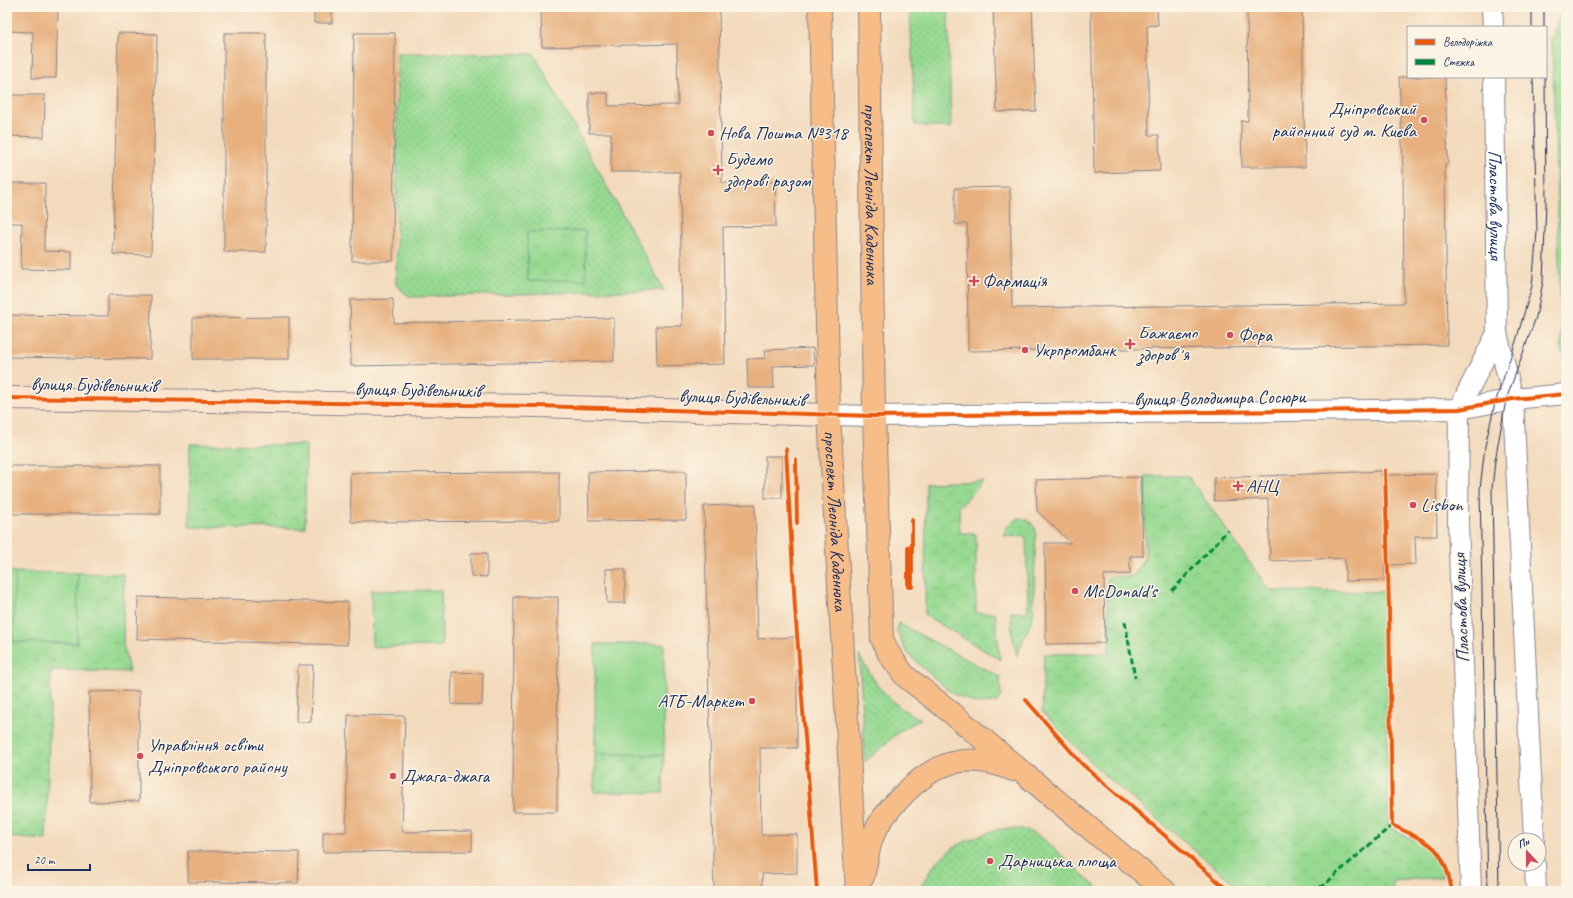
<svg xmlns="http://www.w3.org/2000/svg" width="1573" height="898" viewBox="0 0 1573 898" font-family="Caveat,sans-serif">
	<style>
		.grass { fill: url(#grass-dots); stroke: #588478 }
		.park { fill: url(#park-crowns); stroke: #588478 }
		.garden { fill: #96d991; stroke: #588478 }
		.building { fill: #e7b07e }
		.lines { fill: none; stroke-linecap: round; stroke-linejoin: round }
		.street-casing { stroke: #87848d; stroke-width: 22 }
		.secondary-casing { stroke: #87848d; stroke-width: 24 }
		.highway-casing { stroke: #87848d; stroke-width: 24 }
		.street { stroke: #fff; stroke-width: 20 }
		.secondary { stroke: #fce5cf; stroke-width: 22 }
		.highway { stroke: #f7bd88; stroke-width: 22 }
		.tram { stroke: #1b2f5e; stroke-width: 1 }
		.quiet { stroke: #00873e; stroke-width: 3; stroke-dasharray: 6 3; stroke-linecap: butt }
		.cycleway-casing { stroke: #fcf5e5; stroke-width: 6 }
		.cycleway { stroke: #e8590c; stroke-width: 4 }
		.poi-dot { fill: #d1495b; stroke: #fcf5e5; stroke-width: 1.5 }
		.labels { text-anchor: middle; dominant-baseline: central; stroke-width: 3; stroke-linejoin: round; paint-order: stroke }
		.poi-label { font-size: 19px; fill: #1b2f5e; stroke: #fcf5e5; text-anchor: start }
		.street-label { font-size: 19px; fill: #1b2f5e; stroke: #fcf5e5 }
	</style>
	<defs>
		<pattern id="grass-dots" width="8" height="8" patternUnits="userSpaceOnUse"><rect width="8" height="8" fill="#96d991"/><path d="M2 2h.1M6 6h.1" fill="none" stroke="#81bb7f" stroke-width="1.8" stroke-linecap="round"/></pattern>
		<pattern id="park-crowns" width="20" height="18" patternUnits="userSpaceOnUse"><rect width="20" height="18" fill="#96d991"/><path d="M2 6a3 3 0 1 1 6 0M12 15a3 3 0 1 1 6 0" fill="none" stroke="#81bb7f"/></pattern>
	</defs>
	<rect width="100%" height="100%" fill="#fcf5e5"/>
	<filter id="ink" filterUnits="userSpaceOnUse"><feTurbulence type="fractalNoise" baseFrequency=".025" numOctaves="2"/><feDisplacementMap in="SourceGraphic" scale="8" xChannelSelector="R" yChannelSelector="G"/><feConvolveMatrix kernelMatrix="1 2 1 2 8 2 1 2 1" color-interpolation-filters="sRGB"/></filter>
	<filter id="wash" filterUnits="userSpaceOnUse"><feTurbulence type="fractalNoise" baseFrequency=".012" numOctaves="4" result="noise"/><feDisplacementMap in="SourceGraphic" scale="16" xChannelSelector="R" yChannelSelector="G"/><feGaussianBlur stdDeviation="0.9" result="paint"/><feColorMatrix in="noise" values="0 0 0 0 0 0 0 0 0 0 0 0 0 0 0 0 0 1.4 0 .05"/><feComposite in="paint" operator="in"/></filter>
	<g filter="url(#wash)">
		<rect width="100%" height="100%" fill="#f3dabc"/>
		<g class="grass">
			<path d="M910 7H948L951 128 915 125Z"/>
			<path d="M397 53 534 54 664 290 410 297 396 285Z"/>
			<path d="M1018 518C1027 519 1032 522 1036 530L1033 616 1017 656 1012 634 1011 612H1028L1026 537 1004 536C1006 526 1010 523 1018 518Z"/>
			<path d="M898 623 1000 677 1001 696 996 703 977 704 952 693 915 661 905 650 897 631Z"/>
			<path d="M859 655C870 674 880 692 897 705 904 711 913 715 921 719L900 731 865 762Z"/>
			<path d="M999 829H1022L1040 836 1101 891H919C937 851 959 842 999 829Z"/>
		</g>
		<g class="park">
			<path d="M585 231 586 280 528 281 527 232Z"/>
			<path d="M190 444 306 445 305 528 189 527Z"/>
			<path d="M1145 476H1188L1270 591 1386 592 1388 826C1411 840 1439 847 1443 877L1393 881V891H1243L1104 775 1042 712 1044 654 1109 653 1107 577 1134 576 1145 556Z"/>
			<path d="M983 481 959 507 960 533 976 534V613H995L1000 660 925 615 926 483Z"/>
			<path d="M7 571 15 572 14 642 76 643 78 573 124 574 123 643 129 672 51 670 46 840 7 837Z"/>
			<path d="M595 754 664 755 663 793 594 792Z"/>
		</g>
		<g class="garden">
			<path d="M1563 7H1566V353L1562 354 1552 38Z"/>
			<path d="M15 572 78 573 77 643 13 642Z"/>
			<path d="M441 590 442 646 372 647 371 591Z"/>
			<path d="M595 644H664V755L595 754Z"/>
		</g>
		<g id="blocks">
			<g class="building">
				<path d="M7 7H58L56 78H32L33 32 7 31Z"/>
				<rect x="314" y="7" width="18" height="16"/>
				<path d="M541 7H719L722 183 775 182 776 226 723 227 725 364 657 366 656 326H682L680 172H611V133H589V93H608V106L678 105 677 44 542 47Z"/>
				<path d="M993 7H1032L1036 111 997 112Z"/>
				<path d="M1091 7H1157L1158 25 1147 26 1149 135H1159L1160 171 1094 173Z"/>
				<path d="M1247 7H1302L1305 167H1242L1241 121H1248Z"/>
				<path d="M118 33 157 34 151 255 113 254Z"/>
				<rect x="224" y="33" width="42" height="219"/>
				<path d="M354 33H395L393 261H352Z"/>
				<path d="M1399 77H1445L1448 164H1445L1447 345 968 351 967 224H955V188L1010 187 1012 308 1404 303 1403 166Z"/>
				<path d="M7 95H45L44 137 7 136Z"/>
				<path d="M7 183H45L44 251 71 252V270L21 269 22 223H7Z"/>
				<path d="M108 295H151L150 359 7 357V315L108 316Z"/>
				<path d="M393 299 394 323 614 318V361L351 366 350 300Z"/>
				<path d="M289 317V359H193V318Z"/>
				<path d="M813 348 814 365 773 366 774 388H748L747 359 766 358 765 350Z"/>
				<rect x="765" y="456" width="17" height="42"/>
				<rect x="7" y="466" width="153" height="48"/>
				<path d="M686 471V520L589 521 588 472Z"/>
				<path d="M1381 471V475L1436 474 1437 536H1415L1416 564 1384 565 1385 580 1345 581V558L1270 561 1268 499 1214 501V478Z"/>
				<path d="M559 472V521L351 522 350 473Z"/>
				<path d="M1141 477 1143 556H1130V574L1104 575 1105 643 1046 644 1045 543H1071L1037 511 1036 480Z"/>
				<path d="M755 504 758 639 795 637 797 657V748H760L761 835 797 834V873L762 874V891H714L704 506Z"/>
				<path d="M471 553H487V577L471 576Z"/>
				<path d="M606 569H625V603H607Z"/>
				<path d="M138 597 348 602 347 645 137 639Z"/>
				<path d="M514 597H558L557 812H513Z"/>
				<path d="M298 665H313L311 722H296Z"/>
				<path d="M452 672 483 673 482 705 451 704Z"/>
				<path d="M139 691V801L90 802 89 692Z"/>
				<path d="M348 715 405 716 402 832 472 831V851L323 852V832H346Z"/>
				<path d="M188 851 299 852 298 883 188 882Z"/>
			</g>
		</g>
	</g>
	<g filter="url(#ink)">
		<use href="#blocks" fill-opacity="0" stroke="#87848d" stroke-width="1"/>
		<g class="lines">
			<defs>
				<g id="street">
					<path d="M1492 7 1493 27"/>
					<path id="s1" d="M1494 77 1497 333 1513 399 1534 840"/>
					<path d="M829 415 874 416 1459 409 1513 399 1566 394"/>
					<path d="M1535 864 1536 891"/>
					<path d="M1471 891 1458 522 1459 409 1497 333"/>
				</g>
				<path id="secondary" d="M7 398 537 406 829 415"/>
				<g id="highway">
					<path id="s2" d="M820 7 829 415 857 891"/>
					<path id="s3" d="M869 7 874 416 882 639 889 654 905 676 948 710 1165 891"/>
					<path d="M863 877C866 864 868 850 872 838 878 822 889 809 900 798 934 762 966 750 1013 770"/>
				</g>
			</defs>
			<use href="#street" class="street-casing"/>
			<use href="#secondary" class="secondary-casing"/>
			<use href="#highway" class="highway-casing"/>
			<use href="#street" class="street"/>
			<use href="#secondary" class="secondary"/>
			<use href="#highway" class="highway"/>
			<g class="tram">
				<path d="M1532 7V27"/>
				<path d="M1544 7V27"/>
				<path d="M1488 891 1480 489 1485 446 1495 403 1516 341 1532 286 1537 232 1533 77"/>
				<path d="M1499 891 1492 488 1495 461 1506 400 1536 317 1543 282 1546 202 1545 77"/>
			</g>
			<g class="quiet">
				<path d="M1172 591 1228 530"/>
				<path d="M1125 622 1135 678"/>
				<path d="M1302 891 1323 886 1392 825"/>
			</g>
			<defs>
				<g id="cycleway">
					<path d="M7 398 537 406 874 416 1459 409 1513 399 1566 394"/>
					<path d="M786 449 795 608 817 891"/>
					<path d="M796 459 797 523"/>
					<path d="M1385 470 1389 606 1392 825C1403 830 1426 841 1434 848 1445 859 1449 876 1452 891"/>
					<path d="M908 547V587H912V520"/>
					<path d="M1026 700 1082 764 1229 891"/>
				</g>
			</defs>
			<use href="#cycleway" class="cycleway-casing"/>
			<use href="#cycleway" class="cycleway"/>
		</g>
	</g>
	<g class="poi-dot">
		<circle cx="1424" cy="120" r="4"/>
		<circle cx="711" cy="133" r="4"/>
		<path d="M716 164h4v4h4v4h-4v4h-4v-4h-4v-4h4z"/>
		<path d="M972 275h4v4h4v4h-4v4h-4v-4h-4v-4h4z"/>
		<circle cx="1230" cy="335" r="4"/>
		<path d="M1128 338h4v4h4v4h-4v4h-4v-4h-4v-4h4z"/>
		<circle cx="1025" cy="350" r="4"/>
		<path d="M1236 480h4v4h4v4h-4v4h-4v-4h-4v-4h4z"/>
		<circle cx="1413" cy="505" r="4"/>
		<circle cx="1075" cy="591" r="4"/>
		<circle cx="752" cy="701" r="4"/>
		<circle cx="140" cy="756" r="4"/>
		<circle cx="393" cy="776" r="4"/>
		<circle cx="990" cy="861" r="4"/>
	</g>
	<g class="labels">
		<g class="poi-label">
			<text x="1416" y="109" text-anchor="end">Дніпровський<tspan x="1416" dy="22">районний суд м. Києва</tspan></text>
			<text x="719" y="133">Нова Пошта №318</text>
			<text x="726" y="159">Будемо<tspan x="726" dy="22">здорові разом</tspan></text>
			<text x="982" y="281">Фармація</text>
			<text x="1138" y="333">Бажаємо<tspan x="1138" dy="22">здоровʼя</tspan></text>
			<text x="1238" y="335">Фора</text>
			<text x="1033" y="350">Укрпромбанк</text>
			<text x="1246" y="486">АНЦ</text>
			<text x="1421" y="505">Lisbon</text>
			<text x="1083" y="591">McDonald's</text>
			<text x="744" y="701" text-anchor="end">АТБ-Маркет</text>
			<text x="148" y="745">Управління освіти<tspan x="148" dy="22">Дніпровського району</tspan></text>
			<text x="401" y="776">Джага-джага</text>
			<text x="998" y="861">Дарницька площа</text>
		</g>
		<g class="street-label">
			<text stroke="none"><textPath href="#s3" startOffset="187">проспект Леоніда Каденюка</textPath></text>
			<text stroke="none"><textPath href="#s1" startOffset="128">Пластова вулиця</textPath></text>
			<text transform="translate(94 385) rotate(1)">вулиця Будівельників</text>
			<text transform="translate(418 390) rotate(1)">вулиця Будівельників</text>
			<text transform="translate(742 398) rotate(2)">вулиця Будівельників</text>
			<text transform="translate(1220 398) rotate(-1)">вулиця Володимира Сосюри</text>
			<text stroke="none"><textPath href="#s2" startOffset="514">проспект Леоніда Каденюка</textPath></text>
			<text transform="translate(1461 608) rotate(-92)">Пластова вулиця</text>
		</g>
	</g>
	<rect width="1573" height="898" fill="none" stroke="#fcf5e5" stroke-width="24"/>
	<rect x="1407" y="26" width="140" height="52" fill="#fcf5e5" stroke="#a2a6af"/>
	<rect x="1415" y="39" width="20" height="6" fill="#e8590c" stroke="#a2a6af"/>
	<text x="1443" y="46" font-size="12" fill="#1b2f5e">Велодоріжка</text>
	<rect x="1415" y="59" width="20" height="6" fill="#00873e" stroke="#a2a6af"/>
	<text x="1443" y="66" font-size="12" fill="#1b2f5e">Стежка</text>
	<g transform="translate(1527 852) rotate(338)"><circle r="19" fill="#fcf5e5" stroke="#a2a6af"/>
	<path d="M0-3L7 15L0 10L-7 15Z" fill="#d1495b"/>
	<text y="-6" font-size="11" font-weight="bold" text-anchor="middle" fill="#1b2f5e">Пн</text>
	</g>
	<path d="M28 864v6h62v-6" fill="none" stroke="#1b2f5e" stroke-width="2"/>
	<text x="34" y="864" font-size="12" fill="#1b2f5e" stroke="#fcf5e5" stroke-width="3" paint-order="stroke">20 m</text>
</svg>
